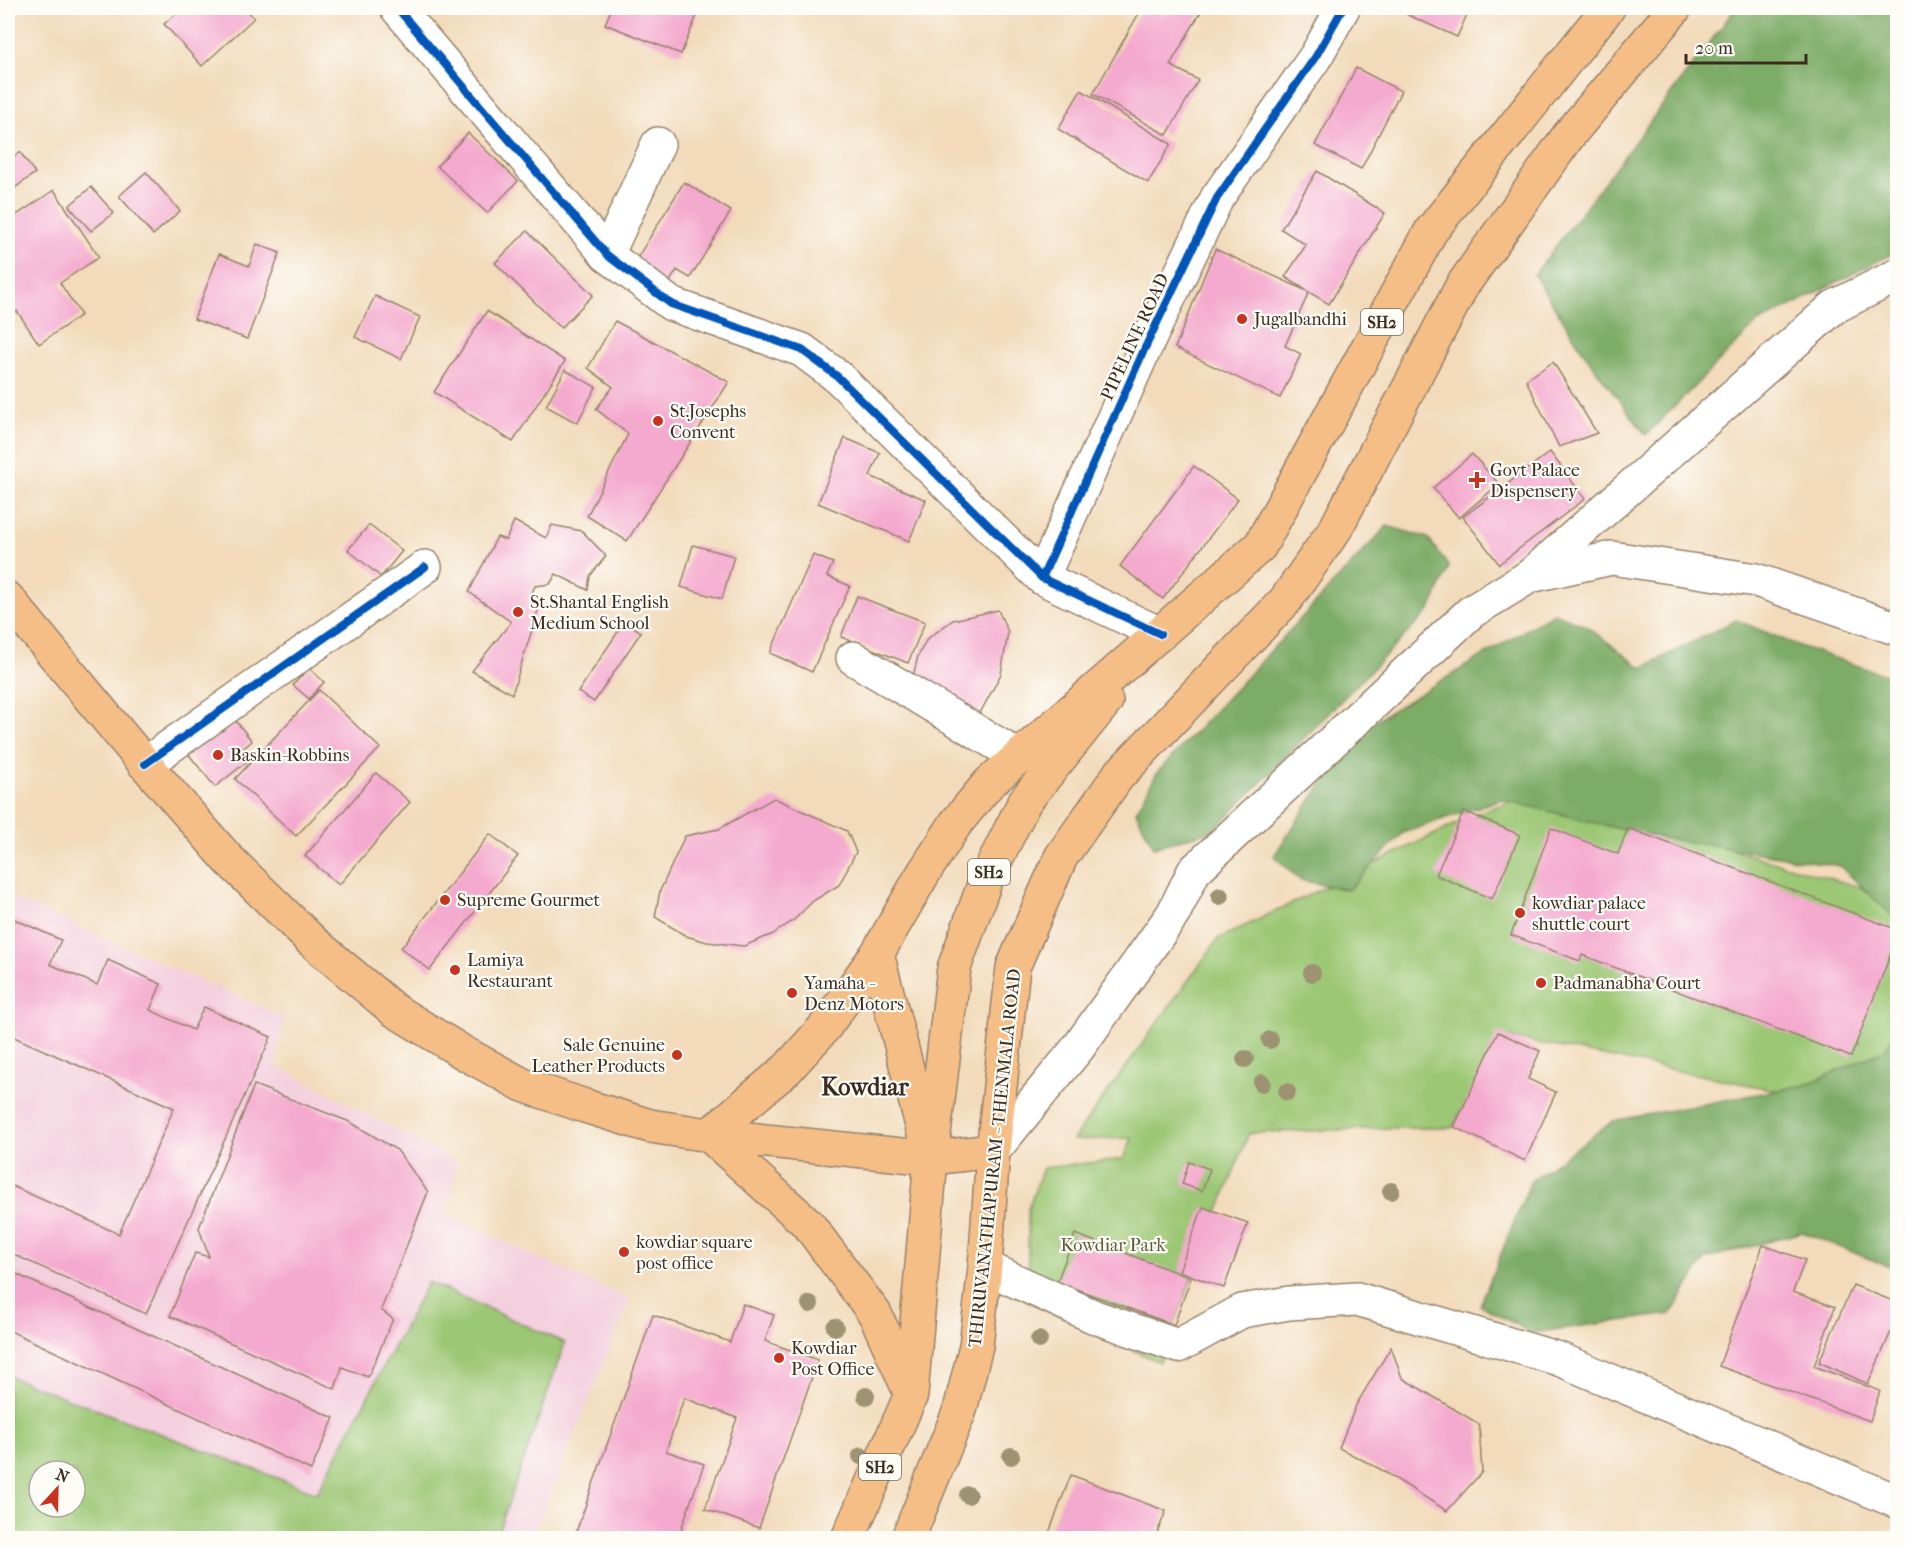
<svg xmlns="http://www.w3.org/2000/svg" width="1905" height="1546" viewBox="0 0 1905 1546" font-family="'IM FELL French Canon',serif">
	<style>
		.built { fill: #f4cfde; fill-rule: evenodd }
		.green { fill: #9cc774; stroke: #6c7849; stroke-width: 1.5; fill-rule: evenodd }
		.forest { fill: #7dac66; stroke: #5c6b42; stroke-width: 1.5 }
		.building { fill: #f4a9ce }
		.lines { fill: none; stroke-linecap: round; stroke-linejoin: round }
		.minor-casing { stroke: #96826c; stroke-width: 36 }
		.major-casing { stroke: #96826c; stroke-width: 36 }
		.minor { stroke: #fff; stroke-width: 33 }
		.major { stroke: #f6be87; stroke-width: 33 }
		.cycleway-casing { stroke: #fdfcf7; stroke-width: 11 }
		.cycleway { stroke: #0057b8; stroke-width: 8 }
		.tree { fill: #9d9372 }
		.poi-dot { fill: #c8321e; stroke: #fdfcf7; stroke-width: 2 }
		.labels { text-anchor: middle; dominant-baseline: central; stroke-width: 4.5; stroke-linejoin: round; paint-order: stroke }
		.shield { fill: #fdfcf7; stroke: #75695f; stroke-width: 1.5 }
		.shield-label { font-size: 16px; font-weight: bold; fill: #3b2a1e }
		.poi-label { font-size: 18px; fill: #3b2a1e; stroke: #fdfcf7; text-anchor: start }
		.street-label { font-size: 18px; fill: #3b2a1e; stroke: #fdfcf7 }
		.park-label { font-size: 18px; fill: #585938; stroke: #fdfcf7 }
		.district-label { font-size: 24px; font-weight: bold; fill: #3b2a1e; stroke: #fdfcf7 }
	</style>
	<rect width="100%" height="100%" fill="#fdfcf7"/>
	<filter id="ink" filterUnits="userSpaceOnUse"><feTurbulence type="fractalNoise" baseFrequency=".0167" numOctaves="2"/><feDisplacementMap in="SourceGraphic" scale="12" xChannelSelector="R" yChannelSelector="G"/><feConvolveMatrix kernelMatrix="1 2 1 2 8 2 1 2 1" color-interpolation-filters="sRGB"/></filter>
	<filter id="wash" filterUnits="userSpaceOnUse"><feTurbulence type="fractalNoise" baseFrequency=".008" numOctaves="4" result="noise"/><feDisplacementMap in="SourceGraphic" scale="24" xChannelSelector="R" yChannelSelector="G"/><feGaussianBlur stdDeviation="1.35" result="paint"/><feColorMatrix in="noise" values="0 0 0 0 0 0 0 0 0 0 0 0 0 0 0 0 0 1.4 0 .05"/><feComposite in="paint" operator="in"/></filter>
	<g filter="url(#wash)">
		<rect width="100%" height="100%" fill="#f2daba"/>
		<path class="built" d="M8 896 284 1017 275 1065 458 1163 445 1215 630 1300 532 1538H8ZM39 1471H75V1507H39Z"/>
		<g class="green">
			<path d="M1538 793 1897 898V1114L1502 1036 1452 1128H1394L1249 1133 1159 1362 1028 1301V1209L1043 1168 1124 1159 1132 1138 1073 1140 1218 939 1485 810Z"/>
			<path d="M428 1282 565 1343 496 1538H8V1376L317 1493ZM39 1471H75V1507H39Z"/>
		</g>
		<g class="forest">
			<path d="M1736 8H1897V251L1756 324 1646 435 1591 363 1534 275Z"/>
			<path d="M1387 526 1428 538 1449 567 1430 610 1214 830 1154 847 1136 812 1157 773Z"/>
			<path d="M1554 613 1586 626 1642 668 1736 620 1802 647 1897 679V920L1840 866 1635 833 1501 799 1403 833 1348 890 1300 880 1274 856 1356 732Z"/>
			<path d="M1897 1027V1270L1802 1232 1705 1259 1671 1314 1531 1333 1480 1305 1531 1181 1613 1121 1805 1085 1885 1050Z"/>
		</g>
		<g id="blocks">
			<g class="building">
				<path d="M183 8H245L254 18 202 66 164 24Z"/>
				<path d="M612 8H700L681 54 605 24Z"/>
				<path d="M1142 8H1203L1170 65 1198 80 1167 135 1093 94Z"/>
				<path d="M1411 8H1470L1457 37 1408 15Z"/>
				<path d="M1356 68 1401 91 1361 169 1315 145Z"/>
				<path d="M1081 90 1171 144 1148 183 1058 129Z"/>
				<path d="M468 133 518 181 487 213 437 166Z"/>
				<path d="M20 152 35 173 8 193V161Z"/>
				<path d="M1317 171 1385 213 1329 304 1309 292 1285 346 1301 354 1280 398 1175 348 1215 249 1309 292 1285 277 1306 245 1281 229Z"/>
				<path d="M146 172 180 211 153 235 119 196Z"/>
				<path d="M684 182 731 211 690 278 677 270 665 289 631 268Z"/>
				<path d="M91 187 114 213 91 231 69 206Z"/>
				<path d="M54 190 99 257 60 283 81 315 39 344 17 311 8 318V221Z"/>
				<path d="M527 231 593 295 561 328 495 263Z"/>
				<path d="M257 244 280 253 247 339 194 319 219 254 249 266Z"/>
				<path d="M375 296 420 317 401 359 355 337Z"/>
				<path d="M487 311 565 361 513 442 434 392Z"/>
				<path d="M615 321 729 382 627 541 587 516 628 434 596 409 613 387 588 368Z"/>
				<path d="M1553 362 1597 433 1559 447 1526 380Z"/>
				<path d="M565 370 596 387 577 423 546 406Z"/>
				<path d="M845 438 880 453 870 476 926 500 909 541 818 503Z"/>
				<path d="M1550 452 1585 499 1499 564 1463 517Z"/>
				<path d="M1472 454 1499 484 1459 518 1433 488Z"/>
				<path d="M1194 466 1238 499 1163 599 1120 566Z"/>
				<path d="M514 521 546 538 552 525 582 531 606 556 590 576 588 590 556 574 550 584 535 586 530 597 541 601 512 694 472 671 511 622 469 592 497 537 506 540Z"/>
				<path d="M369 525 402 551 381 577 348 550Z"/>
				<path d="M693 545 734 556 722 599 681 587Z"/>
				<path d="M813 555 833 563 827 576 850 586 812 672 770 653Z"/>
				<path d="M857 596 925 622 908 663 841 637Z"/>
				<path d="M998 610 1008 632 1001 674 979 715 912 681 918 656 927 639 953 620Z"/>
				<path d="M625 621 641 632 594 702 578 692Z"/>
				<path d="M309 668 324 682 309 699 293 685Z"/>
				<path d="M319 690 380 748 296 836 235 779Z"/>
				<path d="M231 715 252 741 243 749 250 759 215 787 186 751Z"/>
				<path d="M376 773 410 802 339 885 305 856Z"/>
				<path d="M774 798 847 831 856 852 839 885 813 901 794 920 773 934 744 946 707 942 686 936 655 917 660 891 685 836 719 829Z"/>
				<path d="M1464 811 1520 835 1492 899 1436 875Z"/>
				<path d="M1551 828 1618 854 1628 828 1898 930V935L1851 1057 1582 955 1580 961 1511 935Z"/>
				<path d="M490 834 518 856 430 970 401 948Z"/>
				<path d="M14 919 61 940 50 964 97 985 108 960 161 984 150 1010 193 1030 204 1007 271 1037 146 1314 8 1252V1190L10 1185 119 1234 174 1108 14 1037 8 1052V934Z"/>
				<path d="M1498 1032 1540 1051 1528 1079 1556 1092 1525 1161 1454 1127Z"/>
				<path d="M254 1085 350 1122 397 1150 428 1192 381 1310 393 1319 368 1377 342 1367 335 1389 170 1316 195 1253 209 1257 199 1228Z"/>
				<path d="M1189 1162 1210 1169 1202 1191 1182 1184Z"/>
				<path d="M1203 1207 1248 1223 1224 1288 1179 1271Z"/>
				<path d="M1075 1234 1191 1278 1174 1325 1057 1282Z"/>
				<path d="M1763 1245 1805 1260 1793 1292 1835 1307 1814 1366 1880 1391 1870 1421 1719 1366Z"/>
				<path d="M14 1273 334 1418 311 1470 8 1330V1290Z"/>
				<path d="M1853 1285 1898 1303V1316L1868 1384 1819 1362Z"/>
				<path d="M743 1304 774 1315 765 1341 818 1360 759 1528 705 1509 737 1418 684 1398 666 1451 704 1464 678 1538H574L653 1315 730 1342Z"/>
				<path d="M1391 1347 1402 1378 1479 1424 1482 1472 1447 1511 1380 1469 1339 1448 1356 1405Z"/>
				<path d="M1071 1475 1166 1511 1155 1538H1047Z"/>
			</g>
		</g>
	</g>
	<g filter="url(#ink)">
		<use href="#blocks" fill-opacity="0" stroke="#96826c" stroke-width="1.5"/>
		<g class="lines">
			<defs>
				<g id="minor">
					<path d="M397 8 607 255 671 304 802 350 838 377 1042 578 1160 634"/>
					<path d="M607 255 658 144"/>
					<path d="M1531 575 1834 307 1898 275"/>
					<path d="M1042 578 1144 350 1217 198 1316 56 1343 8"/>
					<path d="M853 658 1019 757"/>
					<path d="M145 764 425 567"/>
					<path d="M993 1151 1078 1048 1173 914 1194 871 1471 612 1530 576 1612 558 1756 580 1898 629"/>
					<path d="M985 1267 1095 1317 1178 1346 1242 1311 1289 1303 1357 1299 1559 1359 1898 1502"/>
				</g>
				<g id="major">
					<path d="M8 599 145 764 228 859 312 941 394 1010 464 1053 523 1085 585 1106 650 1126 709 1135 931 1158 993 1151"/>
					<path d="M877 954 926 1141"/>
					<path d="M709 1135 787 1069 824 1028 877 954 923 874 956 823 989 783 1260 546 1431 231 1608 8"/>
					<path d="M709 1135 808 1224 875 1314 910 1392"/>
					<path d="M848 1538 911 1395 931 1158 954 968 986 879 1025 801 1106 701"/>
					<path d="M908 1538 960 1410 976 1346 985 1267 993 1151 1013 967 1061 857 1118 776 1285 601 1336 528 1462 286 1569 135 1675 8"/>
				</g>
			</defs>
			<use href="#minor" class="minor-casing"/>
			<use href="#major" class="major-casing"/>
			<use href="#minor" class="minor"/>
			<use href="#major" class="major"/>
			<defs>
				<g id="cycleway">
					<path d="M397 8 607 255 671 304 802 350 838 377 1042 578 1160 634"/>
					<path d="M1042 578 1144 350 1217 198 1316 56 1343 8"/>
					<path d="M145 764 425 567"/>
				</g>
			</defs>
			<use href="#cycleway" class="cycleway-casing"/>
			<use href="#cycleway" class="cycleway"/>
		</g>
		<g class="tree">
			<circle cx="1220" cy="896" r="9"/>
			<circle cx="1312" cy="973" r="9"/>
			<circle cx="1270" cy="1040" r="9"/>
			<circle cx="1245" cy="1059" r="9"/>
			<circle cx="1262" cy="1083" r="9"/>
			<circle cx="1287" cy="1092" r="9"/>
			<circle cx="1391" cy="1191" r="9"/>
			<circle cx="810" cy="1304" r="9"/>
			<circle cx="835" cy="1327" r="9"/>
			<circle cx="1039" cy="1340" r="9"/>
			<circle cx="866" cy="1396" r="9"/>
			<circle cx="861" cy="1456" r="9"/>
			<circle cx="1011" cy="1456" r="9"/>
			<circle cx="968" cy="1495" r="9"/>
		</g>
	</g>
	<g class="poi-dot">
		<circle cx="1242" cy="319" r="6"/>
		<circle cx="658" cy="421" r="6"/>
		<path d="M1474 471h6v6h6v6h-6v6h-6v-6h-6v-6h6z"/>
		<circle cx="518" cy="612" r="6"/>
		<circle cx="218" cy="755" r="6"/>
		<circle cx="445" cy="900" r="6"/>
		<circle cx="1520" cy="913" r="6"/>
		<circle cx="455" cy="970" r="6"/>
		<circle cx="1541" cy="983" r="6"/>
		<circle cx="792" cy="993" r="6"/>
		<circle cx="677" cy="1055" r="6"/>
		<circle cx="624" cy="1252" r="6"/>
		<circle cx="779" cy="1358" r="6"/>
	</g>
	<g class="labels">
		<g class="shield">
			<rect x="1361" y="309" width="42" height="26" rx="4.5"/>
			<rect x="968" y="859" width="42" height="26" rx="4.5"/>
			<rect x="859" y="1454" width="42" height="26" rx="4.5"/>
		</g>
		<g class="shield-label">
			<text x="1382" y="322">SH2</text>
			<text x="989" y="872">SH2</text>
			<text x="880" y="1467">SH2</text>
		</g>
		<g class="poi-label">
			<text x="1254" y="319">Jugalbandhi</text>
			<text x="670" y="411">St.Josephs<tspan x="670" dy="21">Convent</tspan></text>
			<text x="1490" y="470">Govt Palace<tspan x="1490" dy="21">Dispensery</tspan></text>
			<text x="530" y="602">St.Shantal English<tspan x="530" dy="21">Medium School</tspan></text>
			<text x="230" y="755">Baskin-Robbins</text>
			<text x="457" y="900">Supreme Gourmet</text>
			<text x="1532" y="903">kowdiar palace<tspan x="1532" dy="21">shuttle court</tspan></text>
			<text x="467" y="960">Lamiya<tspan x="467" dy="21">Restaurant</tspan></text>
			<text x="804" y="983">Yamaha -<tspan x="804" dy="21">Denz Motors</tspan></text>
			<text x="1553" y="983">Padmanabha Court</text>
			<text x="665" y="1045" text-anchor="end">Sale Genuine<tspan x="665" dy="21">Leather Products</tspan></text>
			<text x="636" y="1242">kowdiar square<tspan x="636" dy="21">post office</tspan></text>
			<text x="791" y="1348">Kowdiar<tspan x="791" dy="21">Post Office</tspan></text>
		</g>
		<g class="street-label">
			<text transform="translate(1135 337) rotate(-65)">PIPELINE ROAD</text>
			<text transform="translate(995 1158) rotate(-84)">THIRUVANATHAPURAM - THENMALA ROAD</text>
		</g>
		<g class="park-label">
			<text x="1113" y="1245">Kowdiar Park</text>
		</g>
		<g class="district-label">
			<text x="865" y="1087">Kowdiar</text>
		</g>
	</g>
	<rect width="1905" height="1546" fill="none" stroke="#fdfcf7" stroke-width="30"/>
	<g transform="translate(57 1489) rotate(22)"><circle r="28" fill="#fdfcf7" stroke="#afa8a0" stroke-width="1.5"/>
	<path d="M0-4.5L10 22L0 15L-10 22Z" fill="#c8321e"/>
	<text y="-9" font-size="16" font-weight="bold" text-anchor="middle" fill="#3b2a1e">N</text>
	</g>
	<path d="M1686 54v9h120v-9" fill="none" stroke="#3b2a1e" stroke-width="3"/>
	<text x="1695" y="54" font-size="18" fill="#3b2a1e" stroke="#fdfcf7" stroke-width="4.5" paint-order="stroke">20 m</text>
</svg>
